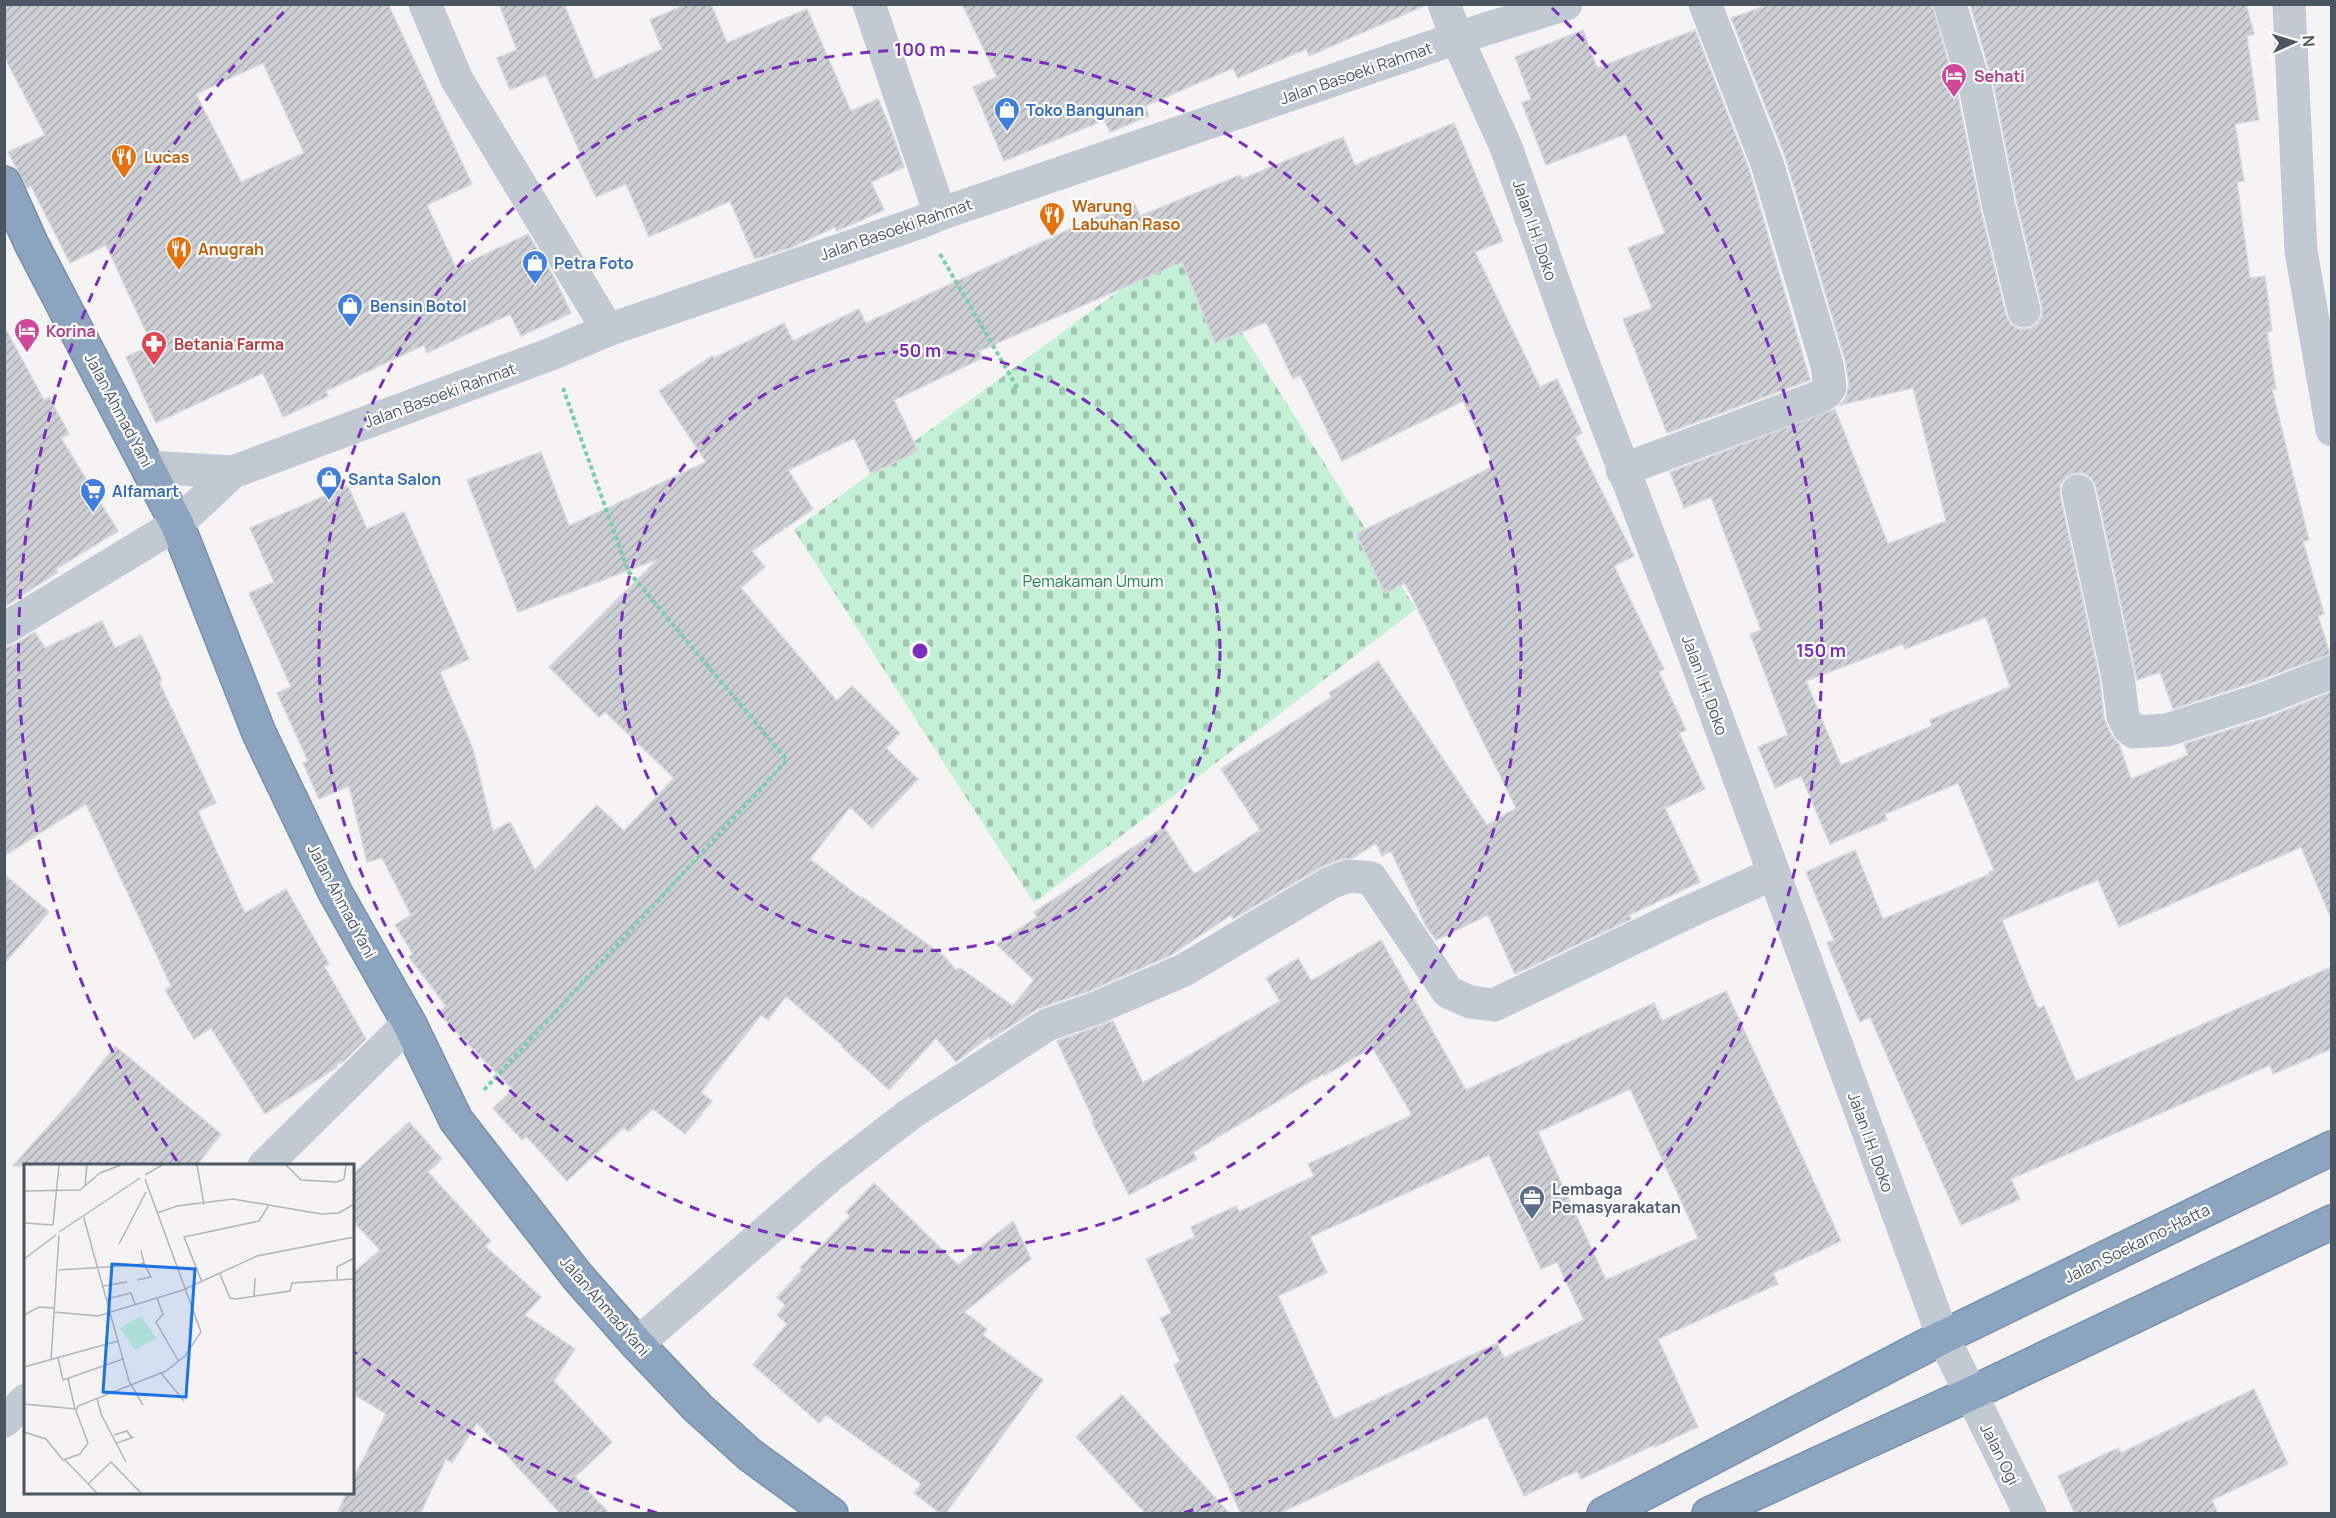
<svg xmlns="http://www.w3.org/2000/svg" width="2336" height="1518" viewBox="0 0 2336 1518" font-family="Manrope,sans-serif">
	<style>
		.cemetery { fill: url(#cemetery-stones) }
		.building { fill: url(#building-hatch); stroke: #d7d9de; stroke-width: 1.5; fill-rule: evenodd }
		.lines { fill: none; stroke-linecap: round; stroke-linejoin: round }
		.highway-casing { stroke: #7690ad; stroke-width: 36 }
		.path { stroke: #7ad0a6; stroke-width: 4; stroke-dasharray: 4.5 3; stroke-linecap: butt }
		.minor { stroke: #c1cad2; stroke-width: 33 }
		.highway { stroke: #8ba5c1; stroke-width: 33 }
		.ring { fill: none; stroke: #7b2cbf; stroke-width: 3; stroke-dasharray: 10 8 }
		.labels { text-anchor: middle; dominant-baseline: central; stroke-width: 4.5; stroke-linejoin: round; paint-order: stroke }
		.street-label { font-size: 16px; fill: #4a5661; stroke: #fff }
		.hotel-label { font-size: 16px; font-weight: bold; fill: #b23c85; stroke: #fff; text-anchor: start }
		.shop-label { font-size: 16px; font-weight: bold; fill: #366cbe; stroke: #fff; text-anchor: start }
		.food-label { font-size: 16px; font-weight: bold; fill: #c56008; stroke: #fff; text-anchor: start }
		.health-label { font-size: 16px; font-weight: bold; fill: #be3a42; stroke: #fff; text-anchor: start }
		.park-label { font-size: 16px; fill: #17864f; stroke: #fff }
		.service-label { font-size: 16px; font-weight: bold; fill: #4e5e75; stroke: #fff; text-anchor: start }
		.inset-road { fill: none; stroke: #b1b4b9; stroke-width: 1.5 }
		.view { fill: #1a73e8; fill-opacity: 0.15; stroke: #1a73e8; stroke-width: 3 }
		.inset-edge { fill: none; stroke: #4a5661; stroke-width: 3 }
		.centre { fill: #7b2cbf; stroke: #fff; stroke-width: 3 }
		.ring-label { font-size: 18px; text-anchor: middle; font-weight: bold; fill: #7b2cbf; stroke: #fff; stroke-width: 4.5; stroke-linejoin: round; paint-order: stroke }
	</style>
	<defs>
		<pattern id="cemetery-stones" width="16" height="16" patternUnits="userSpaceOnUse" patternTransform="scale(1.5)"><rect width="16" height="16" fill="#c3f1d5"/><path d="M2 7V4a2 2 0 0 1 4 0v3zM10 15v-3a2 2 0 0 1 4 0v3z" fill="#a0c6b0"/></pattern>
		<pattern id="building-hatch" width="6" height="6" patternUnits="userSpaceOnUse" patternTransform="scale(1.5)"><rect width="6" height="6" fill="#cdcfd5"/><path d="M-1 1l2-2M0 6l6-6M5 7l2-2" fill="none" stroke="#a8abb0"/></pattern>
	</defs>
	<rect width="100%" height="100%" fill="#f5f3f3"/>
	<path class="cemetery" d="M1185 242 1416 609 1034 903 794 530Z"/>
	<g class="building">
		<path d="M4 4H388L472 184 427 205 456 268 528 234 553 275 571 313 521 336 510 314 427 353 424 345 326 391 328 396 283 417 263 373 156 423 126 357 152 345 106 245 70 263 31 186 27 188 8 152 45 135 4 56ZM263 63 304 153 241 182 196 94Z"/>
		<path d="M499 4H564L595 79 662 49 650 20 687 4H711L727 43 807 9 851 111 878 99 892 132 904 167 871 182 884 210 837 231 835 227 790 248 755 259 730 201 649 237 626 184 596 197 578 159 582 157 546 75 510 90 497 58 517 50Z"/>
		<path d="M962 4H1426V5L1309 56 1306 49 1238 78 1233 68 1145 106 1149 116 1110 132 1104 120 1004 161 973 87 997 77Z"/>
		<path d="M1771 4H1932L1958 96 1980 207 2006 315 2011 324 2019 329H2029L2037 324 2042 316V307L2016 199 1994 87 1970 4H2246L2254 34 2247 36 2259 120 2235 124 2244 181 2237 182 2250 278 2265 276 2272 331 2267 332 2276 389H2272L2309 540 2303 541 2324 614 2318 616 2330 654 2257 681 2173 709 2160 672 2137 680 2096 487 2092 479 2084 473H2074L2065 478 2060 485V495L2100 680 2104 719 2112 736 2119 744 2131 779 2188 755 2184 744 2269 717 2331 692V918L2301 847 2119 927 2098 880 2002 920 2038 1009 2044 1006 2076 1081 2331 967V1049L2273 1074 2270 1065 2011 1179 2020 1199 1961 1225 1870 1017 1860 1022 1827 943 1834 940 1806 872 1855 850 1883 919 1990 874 1989 872 1994 870 1958 783 1885 814 1887 820 1830 844 1801 776 1775 788 1758 747 1788 735 1750 634 1761 630 1711 497 1684 508 1670 472 1835 409 1888 544 1946 521 1913 388 1840 405 1846 397 1849 385 1845 360 1785 156 1731 18ZM1986 617 2010 687 1930 720 1932 726 1841 765 1806 681 1903 644 1905 649Z"/>
		<path d="M1583 30 1597 68 1695 30 1749 169 1810 380 1667 433 1623 319 1652 308 1628 248 1665 233 1626 134 1546 165 1522 103 1531 99 1515 57Z"/>
		<path d="M1454 123 1503 241 1475 252 1540 387 1557 379 1582 433 1575 437 1634 556 1614 566 1664 669 1659 672 1686 730 1679 733 1705 789 1665 808 1700 882 1629 915 1631 919 1515 974 1488 915 1436 940 1426 926 1391 851 1382 856 1376 843 1353 858 1341 859 1321 867 1233 919 1231 915 1171 955 1089 991 1037 1009 991 1039 989 1037 956 1062 936 1038 889 1090 842 1047 843 1046 786 996 768 1020 761 1015 701 1092 712 1101 685 1134 653 1109 628 1132 624 1127 567 1181 526 1136 522 1140 493 1108 513 1090 438 1013 446 1006 409 957 413 954 395 925 411 915 382 858 367 862 349 786 319 799 303 763 308 761 277 693 291 687 249 593 274 582 250 528 348 486 367 529 404 512 469 659 440 672 473 749 493 831 510 822 535 870 597 805 624 831 674 778 605 712 599 717 549 667 658 559 518 612 467 480 541 452 569 526 706 462 659 391 712 356 714 358 784 323 793 341 859 309 866 323 1133 200 1140 216 1240 175 1242 179 1343 137 1355 165ZM1182 262 1215 343 1266 322 1293 379 1300 375 1342 461 1463 401 1494 466 1356 534 1385 593 1405 583 1516 808 1487 825 1378 661 1329 693 1332 697 1221 769 1260 830 1194 874 1164 827 1034 912 1037 917 996 944 1034 980 1013 1006 960 968 956 970 944 956 862 897 861 898 810 859 850 807 872 828 918 779 886 748 900 733 852 686 837 701 741 588 765 567 752 551 813 509 788 470 854 438 871 474 918 451 894 400 983 358 979 351Z"/>
		<path d="M4 326 44 400 49 397 69 434 61 438 118 531 56 569 58 572 4 607Z"/>
		<path d="M102 621 115 648 141 635 162 680 159 682 216 803 198 811 245 913 286 889 329 964 324 966 366 1039 344 1061 336 1065 337 1067 265 1114 211 1028 194 1039 165 990 171 986 86 804 4 856V648L14 645 35 632 45 648Z"/>
		<path d="M4 874 49 912 4 964Z"/>
		<path d="M1381 940 1466 1090 1654 1003 1662 1021 1726 991 1841 1241 1773 1273 1778 1284 1658 1339 1698 1427 1655 1447 1654 1445 1581 1479 1577 1471 1524 1496 1487 1416 1278 1514H1241L1174 1365 1180 1362 1160 1318 1171 1313 1146 1259 1195 1237 1191 1227 1236 1206 1239 1212 1314 1176 1308 1164 1412 1115 1372 1047 1324 1076 1323 1074 1193 1152 1197 1159 1129 1195 1092 1122 1094 1121 1057 1041 1113 1021 1143 1083 1280 1001 1266 978 1298 958 1311 981ZM1630 1089 1698 1238 1606 1280 1538 1132ZM1489 1155 1541 1269 1557 1262 1584 1320 1504 1358 1497 1343 1334 1419 1278 1296 1327 1273 1310 1237Z"/>
		<path d="M115 1046 221 1134 196 1166H13L79 1092Z"/>
		<path d="M409 1122 442 1159 428 1172 491 1241 485 1246 541 1297 525 1315 575 1349 554 1381 612 1442 575 1477 610 1514H561L477 1423 452 1463 446 1459 420 1514H337L347 1492H352V1481L386 1414 352 1393V1274L380 1250 352 1220V1175Z"/>
		<path d="M874 1183 958 1265 1013 1221 1031 1259 964 1312 987 1329 983 1335 1043 1380 945 1514H941L914 1493 921 1484 826 1415 819 1423 753 1365 787 1324 777 1315 785 1305 777 1297 802 1270 800 1268 850 1216 846 1212Z"/>
		<path d="M2254 1389 2288 1464 2212 1500 2218 1514H2075L2058 1476 2118 1448 2121 1453Z"/>
		<path d="M1122 1395 1230 1514H1146L1076 1437Z"/>
	</g>
	<g class="lines">
		<defs>
			<g id="highway">
				<path d="M4 183 31 243 177 524 259 733 335 892 409 1023 456 1120 577 1276 637 1344 698 1408 750 1455 831 1514"/>
				<path d="M1604 1514 1943 1337 2332 1148"/>
				<path d="M1709 1514 1970 1394 2332 1222"/>
			</g>
		</defs>
		<use href="#highway" class="highway-casing"/>
		<g class="path">
			<path d="M940 254 1018 389"/>
			<path d="M484 1090 787 760 628 571 563 388"/>
		</g>
		<g class="minor">
			<path d="M425 4 457 80 608 330"/>
			<path d="M869 4 940 214"/>
			<path d="M1444 4 1457 38 1506 147 1570 328 1695 657 1943 1337 2030 1514"/>
			<path d="M1950 4 1976 91 1998 203 2024 311"/>
			<path d="M2289 4 2301 251 2332 430"/>
			<path d="M148 467 233 472"/>
			<path d="M1622 470 1816 398 1826 393 1830 387 1827 365 1767 163 1705 4"/>
			<path d="M2078 491 2118 677 2123 716 2129 728 2134 732 2167 730 2263 699 2332 672"/>
			<path d="M4 629 177 524 233 472 551 354 608 330 921 222 940 214 1457 38 1566 4"/>
			<path d="M264 1166 409 1023"/>
			<path d="M637 1344 830 1176 910 1114 1047 1025 1096 1008 1184 970 1330 883 1348 876 1371 878 1448 992 1470 1002 1494 1005 1688 912 1773 874"/>
			<path d="M4 1421 26 1400"/>
		</g>
		<use href="#highway" class="highway"/>
	</g>
	<g class="ring">
		<circle cx="920" cy="651" r="300"/>
		<circle cx="920" cy="651" r="601"/>
		<path d="M657 1513A901 901 0 0 1 353 1351M177 1161A901 901 0 0 1 288 8M1552 8A901 901 0 0 1 1183 1513"/>
	</g>
	<defs>
		<symbol id="hotel-pin" viewBox="-11 -11 22 30"><path d="M0 17L-7.5 6A9.5 9.5 0 1 1 7.5 6Z" fill="#d1479c" stroke="#fff"/><path d="M-6-4.5h1.5V1H6V5H4.5V3h-9V5H-6ZM-4 0a1.8 1.8 0 1 1 3.6 0ZM.5 0V-2.5h3Q6-2.5 6 0Z" fill="#fff"/></symbol>
		<symbol id="shop-pin" viewBox="-11 -11 22 30"><path d="M0 17L-7.5 6A9.5 9.5 0 1 1 7.5 6Z" fill="#3f7fe0" stroke="#fff"/><path d="M-5-2.5h2.3a2.7 3.5 0 0 1 5.4 0H5L5.5 6h-11ZM-1.5-2.5h3a1.5 2.3 0 0 0-3 0Z" fill="#fff"/></symbol>
		<symbol id="restaurant-pin" viewBox="-11 -11 22 30"><path d="M0 17L-7.5 6A9.5 9.5 0 1 1 7.5 6Z" fill="#e8710a" stroke="#fff"/><path d="M-5-6h1v4h1v-4h1v4h1v-4h1v5L-1.5 .5V6h-2V.5L-5-1ZM5-6V6H3V1.5H1.5Q1.5-4 5-6Z" fill="#fff"/></symbol>
		<symbol id="pharmacy-pin" viewBox="-11 -11 22 30"><path d="M0 17L-7.5 6A9.5 9.5 0 1 1 7.5 6Z" fill="#e0444e" stroke="#fff"/><path d="M-2-6h4v4h4v4h-4v4h-4v-4h-4v-4h4Z" fill="#fff"/></symbol>
		<symbol id="supermarket-pin" viewBox="-11 -11 22 30"><path d="M0 17L-7.5 6A9.5 9.5 0 1 1 7.5 6Z" fill="#3f7fe0" stroke="#fff"/><path d="M-6-5.5h2.5l.6 2H6L4.5 2H-2.5L-4.4-4H-6ZM-1.5 3.2a1.3 1.3 0 1 0 .1 0ZM3 3.2a1.3 1.3 0 1 0 .1 0Z" fill="#fff"/></symbol>
		<symbol id="office-pin" viewBox="-11 -11 22 30"><path d="M0 17L-7.5 6A9.5 9.5 0 1 1 7.5 6Z" fill="#5c6f8a" stroke="#fff"/><path d="M-6-3h4V-5.5h4V-3h4V5H-6ZM-1-4.5V-3h2v-1.5ZM-6 0V1H6V0Z" fill="#fff"/></symbol>
	</defs>
	<g fill-rule="evenodd">
		<use href="#hotel-pin" x="1939" y="61" width="30" height="40"/>
		<use href="#shop-pin" x="992" y="95" width="30" height="40"/>
		<use href="#restaurant-pin" x="109" y="142" width="30" height="40"/>
		<use href="#restaurant-pin" x="1037" y="200" width="30" height="40"/>
		<use href="#restaurant-pin" x="164" y="234" width="30" height="40"/>
		<use href="#shop-pin" x="520" y="248" width="30" height="40"/>
		<use href="#shop-pin" x="335" y="291" width="30" height="40"/>
		<use href="#hotel-pin" x="12" y="316" width="30" height="40"/>
		<use href="#pharmacy-pin" x="139" y="329" width="30" height="40"/>
		<use href="#shop-pin" x="314" y="464" width="30" height="40"/>
		<use href="#supermarket-pin" x="78" y="476" width="30" height="40"/>
		<use href="#office-pin" x="1517" y="1183" width="30" height="40"/>
	</g>
	<g class="labels">
		<g class="street-label">
			<text transform="translate(1356 73) rotate(-19)">Jalan Basoeki Rahmat</text>
			<text transform="translate(896 229) rotate(-19)">Jalan Basoeki Rahmat</text>
			<text transform="translate(1535 230) rotate(71)">Jalan I.H. Doko</text>
			<text transform="translate(440 395) rotate(-20)">Jalan Basoeki Rahmat</text>
			<text transform="translate(119 410) rotate(62)">Jalan Ahmad Yani</text>
			<text transform="translate(1705 685) rotate(70)">Jalan I.H. Doko</text>
			<text transform="translate(342 901) rotate(62)">Jalan Ahmad Yani</text>
			<text transform="translate(1871 1142) rotate(70)">Jalan I.H. Doko</text>
			<text transform="translate(2137 1243) rotate(-26)">Jalan Soekarno-Hatta</text>
			<text transform="translate(605 1306) rotate(49)">Jalan Ahmad Yani</text>
			<text transform="translate(2000 1454) rotate(63)">Jalan Ogi</text>
		</g>
		<g class="hotel-label">
			<text x="1974" y="76">Sehati</text>
			<text x="46" y="331">Korina</text>
		</g>
		<g class="shop-label">
			<text x="1026" y="110">Toko Bangunan</text>
			<text x="554" y="263">Petra Foto</text>
			<text x="370" y="306">Bensin Botol</text>
			<text x="348" y="479">Santa Salon</text>
			<text x="112" y="491">Alfamart</text>
		</g>
		<g class="food-label">
			<text x="144" y="157">Lucas</text>
			<text x="1072" y="206">Warung<tspan x="1072" dy="18">Labuhan Raso</tspan></text>
			<text x="198" y="249">Anugrah</text>
		</g>
		<g class="health-label">
			<text x="174" y="344">Betania Farma</text>
		</g>
		<g class="park-label">
			<text x="1093" y="581">Pemakaman Umum</text>
		</g>
		<g class="service-label">
			<text x="1552" y="1189">Lembaga<tspan x="1552" dy="18">Pemasyarakatan</tspan></text>
		</g>
	</g>
	<g transform="translate(24 1164)">
		<rect width="330" height="330" fill="#f5f3f3"/>
		<path d="M117 152 132 174 111 186 96 164Z" fill="#c3f1d5"/>
		<path class="inset-road" d="M173 1 180 41M262 1 277 16 313 18 320 15 322 1M121 11 138 1M61 22 63 1M0 27 56 26 76 9 97 1M133 49 153 42 209 35 297 50 315 49 330 40M59 51 105 217 119 241M0 59 29 61M29 61 35 1M35 68 116 14M95 80 122 28M0 95 32 71M35 106 113 101 120 99 117 86M196 110 206 134 212 135 266 127 268 119 330 115M313 115V103L330 94M113 116 127 113 120 99M178 118 160 73 235 57 245 41M79 122 103 118M230 133 231 114M133 134 139 150 132 158 155 198M83 135 107 129 111 140M30 148 74 152 159 126 233 92 330 73M0 151 15 143 30 144M34 194 39 216 99 195M27 196 35 71M0 203 94 177M137 209 160 237M44 215 51 245M73 234 77 250 102 298M0 240 52 245M0 268 22 275 39 296 56 290 64 279 52 247 54 242 142 207 161 192 177 168 121 15M90 271 103 267 108 274M93 279 110 273M41 296 73 329M64 320 87 298 117 329"/>
		<path class="view" d="M88 100 171 105 162 233 79 228Z"/>
		<rect width="330" height="330" class="inset-edge"/>
	</g>
	<circle cx="920" cy="651" r="9" class="centre"/>
	<g class="ring-label">
		<text x="920" y="56">100 m</text>
		<text x="920" y="357">50 m</text>
		<text x="1821" y="657">150 m</text>
	</g>
	<rect width="2336" height="1518" fill="none" stroke="#4a5661" stroke-width="12"/>
	<g transform="translate(2294 42) rotate(86)" stroke="#ffffff" stroke-width="4.5" paint-order="stroke">
	<path d="M0-4.5L10 22L0 15L-10 22Z" fill="#4a5661"/>
	<text y="-9" font-size="16" font-weight="bold" text-anchor="middle" fill="#4a5661">N</text>
	</g>
</svg>
